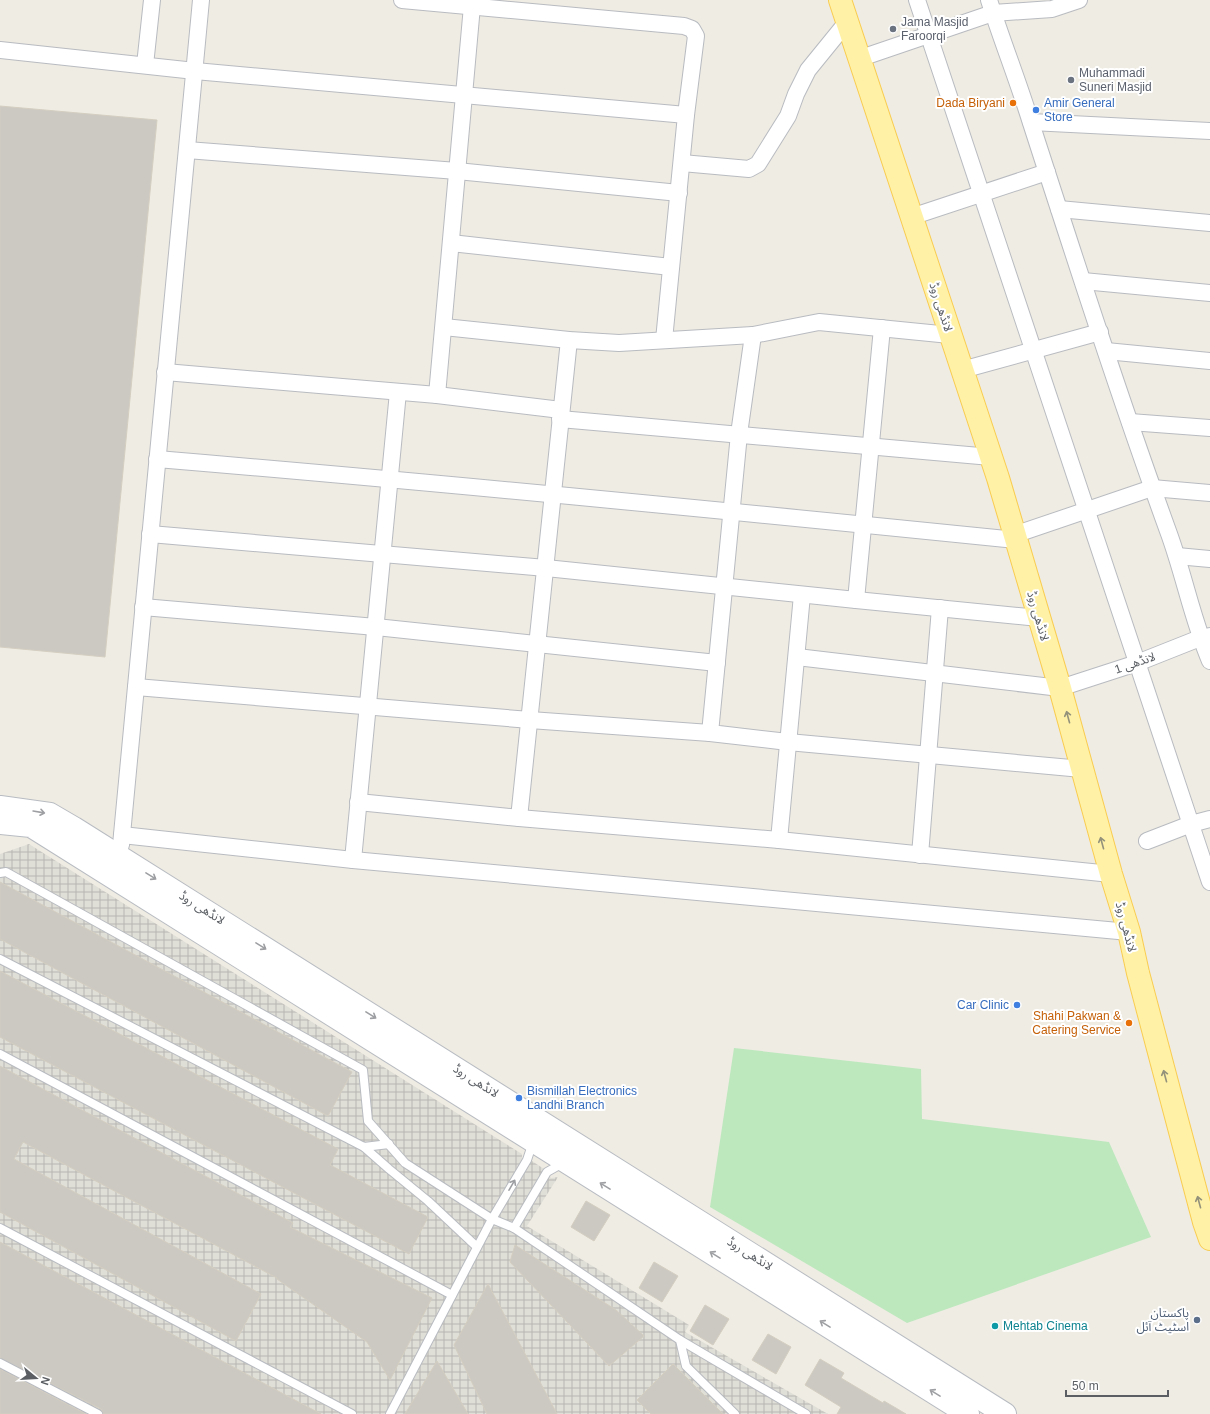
<svg xmlns="http://www.w3.org/2000/svg" width="1210" height="1414" viewBox="0 0 1210 1414" font-family="Arial,'Noto Sans Arabic',sans-serif">
	<style>
		.industrial { fill: url(#industrial-grid) }
		.park { fill: #bde8be }
		.building { fill: #ccc9c2; stroke: #d4cec1 }
		.lines { fill: none; stroke-linecap: round; stroke-linejoin: round }
		.lane-casing { stroke: #b8bbc0; stroke-width: 10 }
		.street-casing { stroke: #b8bbc0; stroke-width: 18 }
		.secondary-casing { stroke: #b8bcc2; stroke-width: 24 }
		.primary-casing { stroke: #f9cc51; stroke-width: 24 }
		.lane { stroke: #fff; stroke-width: 8 }
		.street { stroke: #fff; stroke-width: 16 }
		.secondary { stroke: #fff; stroke-width: 22 }
		.primary { stroke: #fff2a7; stroke-width: 22 }
		.oneway { stroke: #94927b }
		.oneway2 { stroke: #9d9fa2 }
		.worship-dot { fill: #6b7280; stroke: #fff; stroke-width: 1.5 }
		.food-dot { fill: #e8710a; stroke: #fff; stroke-width: 1.5 }
		.shop-dot { fill: #3f7fe0; stroke: #fff; stroke-width: 1.5 }
		.service-dot { fill: #5c6f8a; stroke: #fff; stroke-width: 1.5 }
		.culture-dot { fill: #0f9aa8; stroke: #fff; stroke-width: 1.5 }
		.labels { text-anchor: middle; dominant-baseline: central; stroke-width: 4; stroke-linejoin: round; paint-order: stroke }
		.worship-label { font-size: 12px; fill: #5b616d; stroke: #fff; text-anchor: start }
		.food-label { font-size: 12px; fill: #c56008; stroke: #fff; text-anchor: end }
		.shop-label { font-size: 12px; fill: #366cbe; stroke: #fff; text-anchor: start }
		.street-label { font-size: 12px; fill: #5b5f64; stroke: #fff }
		.service-label { font-size: 12px; fill: #4e5e75; stroke: #fff; text-anchor: end }
		.culture-label { font-size: 12px; fill: #0d838f; stroke: #fff; text-anchor: start }
	</style>
	<defs>
		<pattern id="industrial-grid" width="8" height="8" patternUnits="userSpaceOnUse"><rect width="8" height="8" fill="#dfded7"/><path d="M0 4h8M4 0v8" fill="none" stroke="#b8b7b2"/></pattern>
	</defs>
	<rect width="100%" height="100%" fill="#efece3"/>
	<path class="industrial" d="M29 844 522 1154V1159L532 1161 544 1169 551 1178 558 1177 527 1226 689 1325 685 1332 828 1414H0V854Z"/>
	<path class="park" d="M734 1048 921 1069 922 1119 1109 1142 1151 1237 907 1323 710 1207Z"/>
	<g class="building">
		<path d="M0 106 157 120 105 657 0 647Z"/>
		<path d="M0 882 352 1072 328 1116 0 939Z"/>
		<path d="M0 971 338 1149 330 1165 428 1217 409 1254 0 1037Z"/>
		<path d="M0 1066 293 1223 290 1227 432 1298 390 1380 367 1342 277 1279V1278L23 1142 14 1159 261 1294 236 1341 0 1212Z"/>
		<path d="M586 1201 610 1215 594 1241 571 1227Z"/>
		<path d="M0 1242 321 1414H103L101 1409 0 1358Z"/>
		<path d="M515 1245 616 1310 644 1336 609 1366 510 1262Z"/>
		<path d="M654 1262 678 1276 662 1302 639 1288Z"/>
		<path d="M488 1284 557 1414H487L454 1345Z"/>
		<path d="M705 1305 729 1319 713 1345 690 1331Z"/>
		<path d="M768 1334 791 1347 776 1374 752 1360Z"/>
		<path d="M820 1359 844 1373 841 1378 883 1403 884 1401 906 1414H837L841 1407 805 1385Z"/>
		<path d="M437 1361 468 1414H405Z"/>
		<path d="M673 1364 723 1414H651L637 1400Z"/>
		<path d="M0 1369 86 1414H0Z"/>
	</g>
	<g class="lines">
		<defs>
			<g id="lane">
				<path d="M0 873 6 872 363 1070 368 1121 405 1163 492 1219 514 1228 680 1340 686 1366 735 1414"/>
				<path d="M0 959 364 1147 389 1144"/>
				<path d="M0 1054 452 1295"/>
				<path d="M364 1147 389 1169 428 1201 477 1247"/>
				<path d="M0 1228 352 1414"/>
				<path d="M514 1228 547 1172 563 1163"/>
				<path d="M680 1340 806 1414"/>
				<path d="M0 1363 98 1414"/>
				<path d="M390 1414 492 1219 527 1160 533 1142"/>
			</g>
			<g id="street">
				<path d="M402 0 684 26 692 29 696 36 686 115 664 340"/>
				<path d="M917 0 1210 882"/>
				<path d="M989 0C1002 41 1018 81 1031 123 1075 259 1119 396 1168 531 1184 574 1192 619 1210 661"/>
				<path d="M0 50 195 71 686 115"/>
				<path d="M858 59 993 13 1052 9 1079 0"/>
				<path d="M145 65 152 0"/>
				<path d="M1031 122 1210 131"/>
				<path d="M187 150 457 171 679 193"/>
				<path d="M682 163 749 169 758 164 788 116 796 94 808 70 847 22"/>
				<path d="M1059 209 1210 223"/>
				<path d="M911 217 1047 172"/>
				<path d="M451 243 671 267"/>
				<path d="M1083 281 1210 293"/>
				<path d="M444 327 569 340 619 343 753 335 819 322 950 335"/>
				<path d="M753 335 739 434 710 733 788 742 1082 769"/>
				<path d="M1106 351 1210 361"/>
				<path d="M962 370 1100 332"/>
				<path d="M165 372 437 395 561 410"/>
				<path d="M437 395 472 6"/>
				<path d="M560 419 991 457"/>
				<path d="M1130 422 1210 428"/>
				<path d="M157 459C444 483 730 511 1016 540"/>
				<path d="M150 534 546 568 856 600 882 328"/>
				<path d="M1014 535 1152 488 1210 493"/>
				<path d="M1177 556 1210 559"/>
				<path d="M856 600 1039 618"/>
				<path d="M143 607 376 627 717 663"/>
				<path d="M797 657 1060 688 1137 663 1200 638 1210 636"/>
				<path d="M136 687 530 720 710 733"/>
				<path d="M358 802 519 818 779 840 1111 874"/>
				<path d="M519 818 569 340"/>
				<path d="M122 835 353 860 1129 932"/>
				<path d="M779 840 802 595"/>
				<path d="M1147 841 1191 824 1210 819"/>
				<path d="M121 845 201 0"/>
				<path d="M920 855 940 608"/>
				<path d="M353 860 398 392"/>
			</g>
			<g id="secondary">
				<path d="M0 807 50 814 74 828 1005 1414"/>
				<path d="M0 823 31 826 968 1414"/>
			</g>
			<path id="primary" d="M840 0 998 478 1060 688 1111 874 1129 932 1138 973 1204 1222 1210 1239"/>
		</defs>
		<use href="#lane" class="lane-casing"/>
		<use href="#street" class="street-casing"/>
		<use href="#secondary" class="secondary-casing"/>
		<use href="#primary" class="primary-casing"/>
		<use href="#lane" class="lane"/>
		<use href="#street" class="street"/>
		<use href="#secondary" class="secondary"/>
		<use href="#primary" class="primary"/>
	</g>
	<defs><path id="oneway-shaft" d="M-6 0H5M1.5-3L5.5 0L1.5 3" fill="none" stroke-width="1.6" stroke-linecap="round" stroke-linejoin="round"/></defs>
	<g class="oneway">
		<use href="#oneway-shaft" transform="translate(1068 717) rotate(-105)"/>
		<use href="#oneway-shaft" transform="translate(1102 843) rotate(-105)"/>
		<use href="#oneway-shaft" transform="translate(1165 1076) rotate(-105)"/>
		<use href="#oneway-shaft" transform="translate(1199 1202) rotate(-105)"/>
	</g>
	<g class="oneway2">
		<use href="#oneway-shaft" transform="translate(39 812) rotate(10)"/>
		<use href="#oneway-shaft" transform="translate(151 876) rotate(32)"/>
		<use href="#oneway-shaft" transform="translate(261 946) rotate(32)"/>
		<use href="#oneway-shaft" transform="translate(371 1015) rotate(32)"/>
		<use href="#oneway-shaft" transform="translate(512 1185) rotate(-60)"/>
		<use href="#oneway-shaft" transform="translate(605 1186) rotate(-148)"/>
		<use href="#oneway-shaft" transform="translate(715 1255) rotate(-148)"/>
		<use href="#oneway-shaft" transform="translate(825 1324) rotate(-148)"/>
		<use href="#oneway-shaft" transform="translate(935 1393) rotate(-148)"/>
	</g>
	<g class="worship-dot">
		<circle cx="893" cy="29" r="4"/>
		<circle cx="1071" cy="80" r="4"/>
	</g>
	<g class="food-dot">
		<circle cx="1013" cy="103" r="4"/>
		<circle cx="1129" cy="1023" r="4"/>
	</g>
	<g class="shop-dot">
		<circle cx="1036" cy="110" r="4"/>
		<circle cx="1017" cy="1005" r="4"/>
		<circle cx="519" cy="1098" r="4"/>
	</g>
	<circle class="service-dot" cx="1197" cy="1320" r="4"/>
	<circle class="culture-dot" cx="995" cy="1326" r="4"/>
	<g class="labels">
		<g class="worship-label">
			<text x="901" y="22">Jama Masjid<tspan x="901" dy="14">Faroorqi</tspan></text>
			<text x="1079" y="73">Muhammadi<tspan x="1079" dy="14">Suneri Masjid</tspan></text>
		</g>
		<g class="food-label">
			<text x="1005" y="103">Dada Biryani</text>
			<text x="1121" y="1016">Shahi Pakwan &amp;<tspan x="1121" dy="14">Catering Service</tspan></text>
		</g>
		<g class="shop-label">
			<text x="1044" y="103">Amir General<tspan x="1044" dy="14">Store</tspan></text>
			<text x="1009" y="1005" text-anchor="end">Car Clinic</text>
			<text x="527" y="1091">Bismillah Electronics<tspan x="527" dy="14">Landhi Branch</tspan></text>
		</g>
		<g class="street-label">
			<text transform="translate(941 307) rotate(72)">لانڈھی روڈ</text>
			<text transform="translate(1038 616) rotate(74)">لانڈھی روڈ</text>
			<text transform="translate(1135 663) rotate(-19)">لانڈھی 1</text>
			<text transform="translate(202 908) rotate(32)">لانڈھی روڈ</text>
			<text transform="translate(1126 927) rotate(75)">لانڈھی روڈ</text>
			<text transform="translate(476 1081) rotate(32)">لانڈھی روڈ</text>
			<text transform="translate(750 1254) rotate(32)">لانڈھی روڈ</text>
		</g>
		<g class="service-label">
			<text x="1189" y="1313">پاکستان<tspan x="1189" dy="14">اسٹیٹ آئل</tspan></text>
		</g>
		<g class="culture-label">
			<text x="1003" y="1326">Mehtab Cinema</text>
		</g>
	</g>
	<g transform="translate(36 1378) rotate(108)" stroke="#ffffff" stroke-width="3" paint-order="stroke">
	<path d="M0-3L7 15L0 10L-7 15Z" fill="#5b5f64"/>
	<text y="-6" font-size="11" font-weight="bold" text-anchor="middle" fill="#5b5f64">N</text>
	</g>
	<path d="M1066 1390v6h102v-6" fill="none" stroke="#5b5f64" stroke-width="2"/>
	<text x="1072" y="1390" font-size="12" fill="#5b5f64" stroke="#ffffff" stroke-width="3" paint-order="stroke">50 m</text>
</svg>
